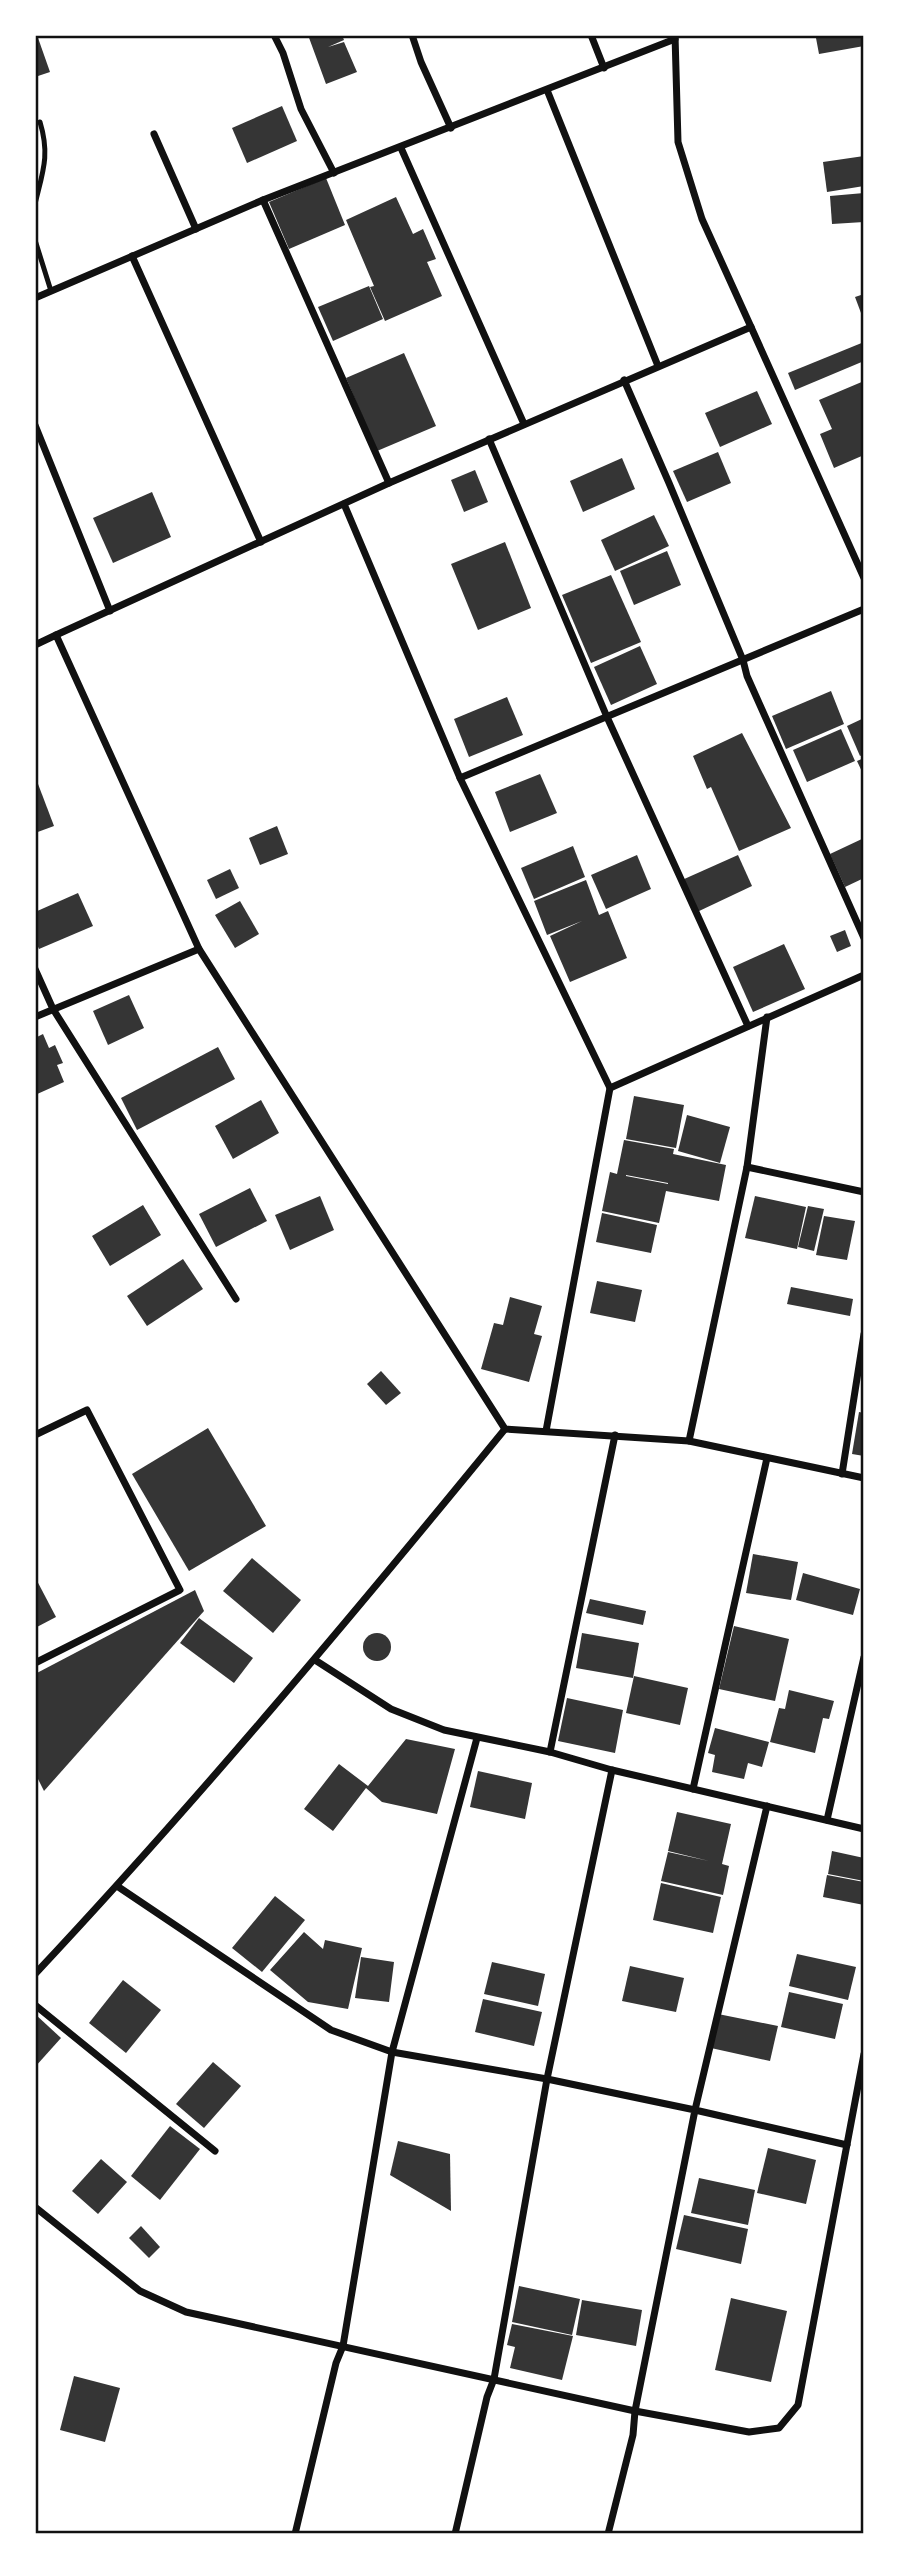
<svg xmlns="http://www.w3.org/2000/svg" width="899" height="2569" viewBox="0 0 899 2569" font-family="'Alegreya Sans',sans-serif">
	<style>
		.building { fill: #353535; fill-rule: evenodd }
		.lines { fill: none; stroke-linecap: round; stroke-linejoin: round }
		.service { stroke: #111; stroke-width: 5 }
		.minor { stroke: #111; stroke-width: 7 }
		.rail { stroke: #707070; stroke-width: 5 }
		.neatline { fill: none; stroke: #111; stroke-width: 2.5 }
	</style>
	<rect width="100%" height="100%" fill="#fff"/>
	<g class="building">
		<path d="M35 35H37L50 72 35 77Z"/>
		<path d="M308 35H342L344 40 328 47 344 42 357 72 326 84Z"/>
		<path d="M834 35H864V46L819 54 816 38Z"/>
		<path d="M282 106 297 141 247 163 232 128Z"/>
		<path d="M864 156V186L827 192 823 162Z"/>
		<path d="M326 178 345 225 289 249 269 202Z"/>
		<path d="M864 193V222L832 224 830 196Z"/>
		<path d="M396 197 413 234 423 229 436 259 427 262 442 296 385 321 370 287 374 286 346 220Z"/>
		<path d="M369 286 383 319 333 341 318 307Z"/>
		<path d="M864 294V321L855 297Z"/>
		<path d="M864 342V361L795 390 788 373Z"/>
		<path d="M404 353 436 426 377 451 346 378Z"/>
		<path d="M864 381V455L834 468 820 434 832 429 819 400Z"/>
		<path d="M757 391 772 424 720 447 705 413Z"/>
		<path d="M718 452 731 483 687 502 673 471Z"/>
		<path d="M622 458 635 489 583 512 570 481Z"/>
		<path d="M475 470 488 502 464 512 451 480Z"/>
		<path d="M152 492 171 537 113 563 93 518Z"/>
		<path d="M654 515 669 546 615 571 601 540Z"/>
		<path d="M505 542 531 608 478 630 451 564Z"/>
		<path d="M667 551 681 585 634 605 620 571Z"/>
		<path d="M611 575 641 642 591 663 562 595Z"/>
		<path d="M640 646 657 684 611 705 594 667Z"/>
		<path d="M831 691 844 724 786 749 772 716Z"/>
		<path d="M507 697 523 735 469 757 454 719Z"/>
		<path d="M864 718V754L860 756 847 726Z"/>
		<path d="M841 729 855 761 807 782 793 750Z"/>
		<path d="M742 733 791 828 739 851 711 787 707 789 693 756Z"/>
		<path d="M864 758V776L857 761Z"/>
		<path d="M540 774 557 813 510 832 495 792Z"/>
		<path d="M35 776 54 826 35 833Z"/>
		<path d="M277 826 288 854 260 865 249 838Z"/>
		<path d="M864 838V878L845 887 830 854Z"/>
		<path d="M573 846 585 877 534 899 521 868Z"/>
		<path d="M637 855 651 889 606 909 591 875Z"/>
		<path d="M738 855 752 886 697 912 682 880Z"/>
		<path d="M230 869 239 888 216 899 207 880Z"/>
		<path d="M586 880 599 915 608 911 627 958 570 982 550 936 582 921 547 935 534 901Z"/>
		<path d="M78 893 93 926 39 949 35 940V912Z"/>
		<path d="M240 901 259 934 235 948 215 915Z"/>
		<path d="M845 930 851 946 837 952 830 936Z"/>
		<path d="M784 944 805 989 753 1012 733 967Z"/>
		<path d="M129 995 144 1028 108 1045 93 1011Z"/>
		<path d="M43 1034 49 1048 55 1045 63 1063 57 1065 64 1082 35 1095V1038Z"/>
		<path d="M218 1047 235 1079 137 1130 121 1098Z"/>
		<path d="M634 1096 684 1105 676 1148 626 1139Z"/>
		<path d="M261 1100 279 1133 233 1159 215 1126Z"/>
		<path d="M687 1115 730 1127 720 1163 678 1151Z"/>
		<path d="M624 1140 674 1149 673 1154 726 1165 719 1201 666 1191 659 1223 602 1211 610 1172 617 1174ZM626 1175 668 1183V1184L626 1176Z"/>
		<path d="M250 1188 267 1221 216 1247 199 1214Z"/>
		<path d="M320 1196 334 1230 290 1250 275 1215Z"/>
		<path d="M755 1196 806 1207 797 1249 745 1238Z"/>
		<path d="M143 1205 161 1235 110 1266 92 1236Z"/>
		<path d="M808 1206 824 1209 814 1251 798 1247Z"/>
		<path d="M602 1213 657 1225 651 1253 596 1242Z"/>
		<path d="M824 1216 855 1221 847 1260 816 1255Z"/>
		<path d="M183 1259 203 1289 147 1326 127 1296Z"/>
		<path d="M597 1281 642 1290 635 1322 590 1313Z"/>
		<path d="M791 1287 853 1299 850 1316 787 1304Z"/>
		<path d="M510 1297 542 1306 534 1334 542 1336 529 1382 481 1369 494 1323 503 1325Z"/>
		<path d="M381 1371 401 1393 386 1405 367 1384Z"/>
		<path d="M859 1412 864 1413V1456L852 1454Z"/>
		<path d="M208 1428 266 1526 189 1571 132 1474Z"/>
		<path d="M753 1554 798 1562 791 1600 746 1593Z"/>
		<path d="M252 1558 301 1600 273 1633 223 1591Z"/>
		<path d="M803 1573 860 1589 853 1615 796 1600Z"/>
		<path d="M35 1577 56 1617 35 1628Z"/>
		<path d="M195 1590 204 1611 44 1791 35 1773V1674Z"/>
		<path d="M590 1599 646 1611 643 1625 586 1613Z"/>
		<path d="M199 1618 253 1658 234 1683 180 1643Z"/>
		<path d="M734 1626 789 1639 775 1701 719 1689Z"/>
		<path d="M582 1633 639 1643 633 1678 576 1668Z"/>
		<circle cx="377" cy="1647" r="14"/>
		<path d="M634 1676 688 1688 680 1725 626 1713Z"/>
		<path d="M789 1690 834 1701 829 1719 823 1718 815 1753 770 1742 779 1708 785 1709Z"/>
		<path d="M567 1698 623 1710 615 1753 558 1741Z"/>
		<path d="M715 1728 769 1742 762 1767 748 1763 744 1779 712 1772 715 1755 708 1753Z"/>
		<path d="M406 1739 455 1749 437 1814 382 1802 366 1788 333 1831 304 1809 339 1764 368 1786Z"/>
		<path d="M478 1771 532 1783 525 1819 470 1807Z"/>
		<path d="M677 1812 731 1824 722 1864 729 1866 723 1895 661 1881 668 1852 709 1861 668 1851Z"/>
		<path d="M832 1851 864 1858V1881L828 1874Z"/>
		<path d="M827 1875 864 1882V1905L823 1897Z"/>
		<path d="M661 1883 721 1897 713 1933 653 1920Z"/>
		<path d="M275 1896 305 1920 262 1972 232 1948Z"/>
		<path d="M304 1932 323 1949 325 1940 362 1948 348 2009 308 2002 270 1970Z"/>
		<path d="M797 1954 856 1967 848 2000 789 1986Z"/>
		<path d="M361 1957 394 1962 389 2002 355 1998Z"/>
		<path d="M492 1962 545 1974 538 2006 484 1994Z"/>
		<path d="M630 1966 684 1978 676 2012 622 2001Z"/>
		<path d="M123 1980 161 2010 126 2053 89 2023Z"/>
		<path d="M789 1992 843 2004 835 2039 781 2027Z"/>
		<path d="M483 1999 542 2012 534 2046 475 2032Z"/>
		<path d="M35 2014 61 2038 35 2067Z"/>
		<path d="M718 2014 778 2026 770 2061 711 2048Z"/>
		<path d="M213 2062 241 2086 204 2128 176 2104Z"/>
		<path d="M170 2126 200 2149 160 2200 131 2176Z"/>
		<path d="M398 2141 450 2154 451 2211 390 2175Z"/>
		<path d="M768 2148 816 2160 806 2204 757 2193Z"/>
		<path d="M101 2159 127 2182 98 2214 72 2191Z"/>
		<path d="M699 2178 755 2190 748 2225 691 2213Z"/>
		<path d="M684 2215 748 2229 741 2264 676 2249Z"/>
		<path d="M141 2226 160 2247 149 2258 129 2238Z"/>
		<path d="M519 2286 580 2299 572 2335 512 2322Z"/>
		<path d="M731 2298 787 2311 771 2382 715 2370Z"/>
		<path d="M582 2300 642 2310 636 2346 576 2335Z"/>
		<path d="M512 2324 573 2336 562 2380 510 2368 515 2347 507 2345Z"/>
		<path d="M74 2376 120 2388 105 2442 60 2430Z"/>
	</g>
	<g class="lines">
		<g class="service">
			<path d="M35 204C43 171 50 155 40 122"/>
			<path d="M35 240 51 291"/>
		</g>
		<g class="minor">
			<path d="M274 35 283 53 301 109 334 173"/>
			<path d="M412 35 421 62 451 128"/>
			<path d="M591 35 604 68"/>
			<path d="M547 90 658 366"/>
			<path d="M154 134 196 229"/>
			<path d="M401 148 524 424"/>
			<path d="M263 200 389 483"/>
			<path d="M132 256 261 542"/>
			<path d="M35 298 263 200 675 39"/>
			<path d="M751 327 864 578"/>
			<path d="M624 380 669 483 743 660 747 676 864 938"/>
			<path d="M35 425 110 611"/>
			<path d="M489 439 607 717 748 1026"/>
			<path d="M344 504 460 778"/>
			<path d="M864 609 460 778 610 1088 864 975"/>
			<path d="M56 635 389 483 751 327 702 219 678 142 675 35"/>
			<path d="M35 645 56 635 199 949 505 1429 689 1441"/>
			<path d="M35 969 53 1009 236 1299"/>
			<path d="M35 1017 199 949"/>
			<path d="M767 1017 747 1167 689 1441 864 1478"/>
			<path d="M747 1167 864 1192"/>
			<path d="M546 1431 610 1088"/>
			<path d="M35 1435 87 1410 180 1590 35 1663"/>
			<path d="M842 1474 864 1334"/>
			<path d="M315 1660 391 1709 444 1730 550 1752 612 1770 864 1829"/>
			<path d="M550 1752 615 1435"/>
			<path d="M693 1789 767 1458"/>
			<path d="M767 1806 695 2110 847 2145"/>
			<path d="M827 1820 864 1657"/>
			<path d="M117 1886 331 2030 392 2052 547 2079 695 2110 635 2411 633 2435 608 2534"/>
			<path d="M35 1974C199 1799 353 1615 505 1429"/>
			<path d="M35 2005 215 2151"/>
			<path d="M35 2207 140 2291 186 2312 635 2411 749 2432 779 2428 798 2405 864 2054"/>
			<path d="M295 2534 336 2363 343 2346 392 2052 477 1738"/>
			<path d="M455 2534 487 2397 494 2379 547 2079 612 1770"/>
		</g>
		<path class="rail" d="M863 2534 864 2529"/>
	</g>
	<rect width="899" height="2569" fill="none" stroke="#ffffff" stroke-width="74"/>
	<rect x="37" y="37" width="825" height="2495" class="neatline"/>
</svg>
